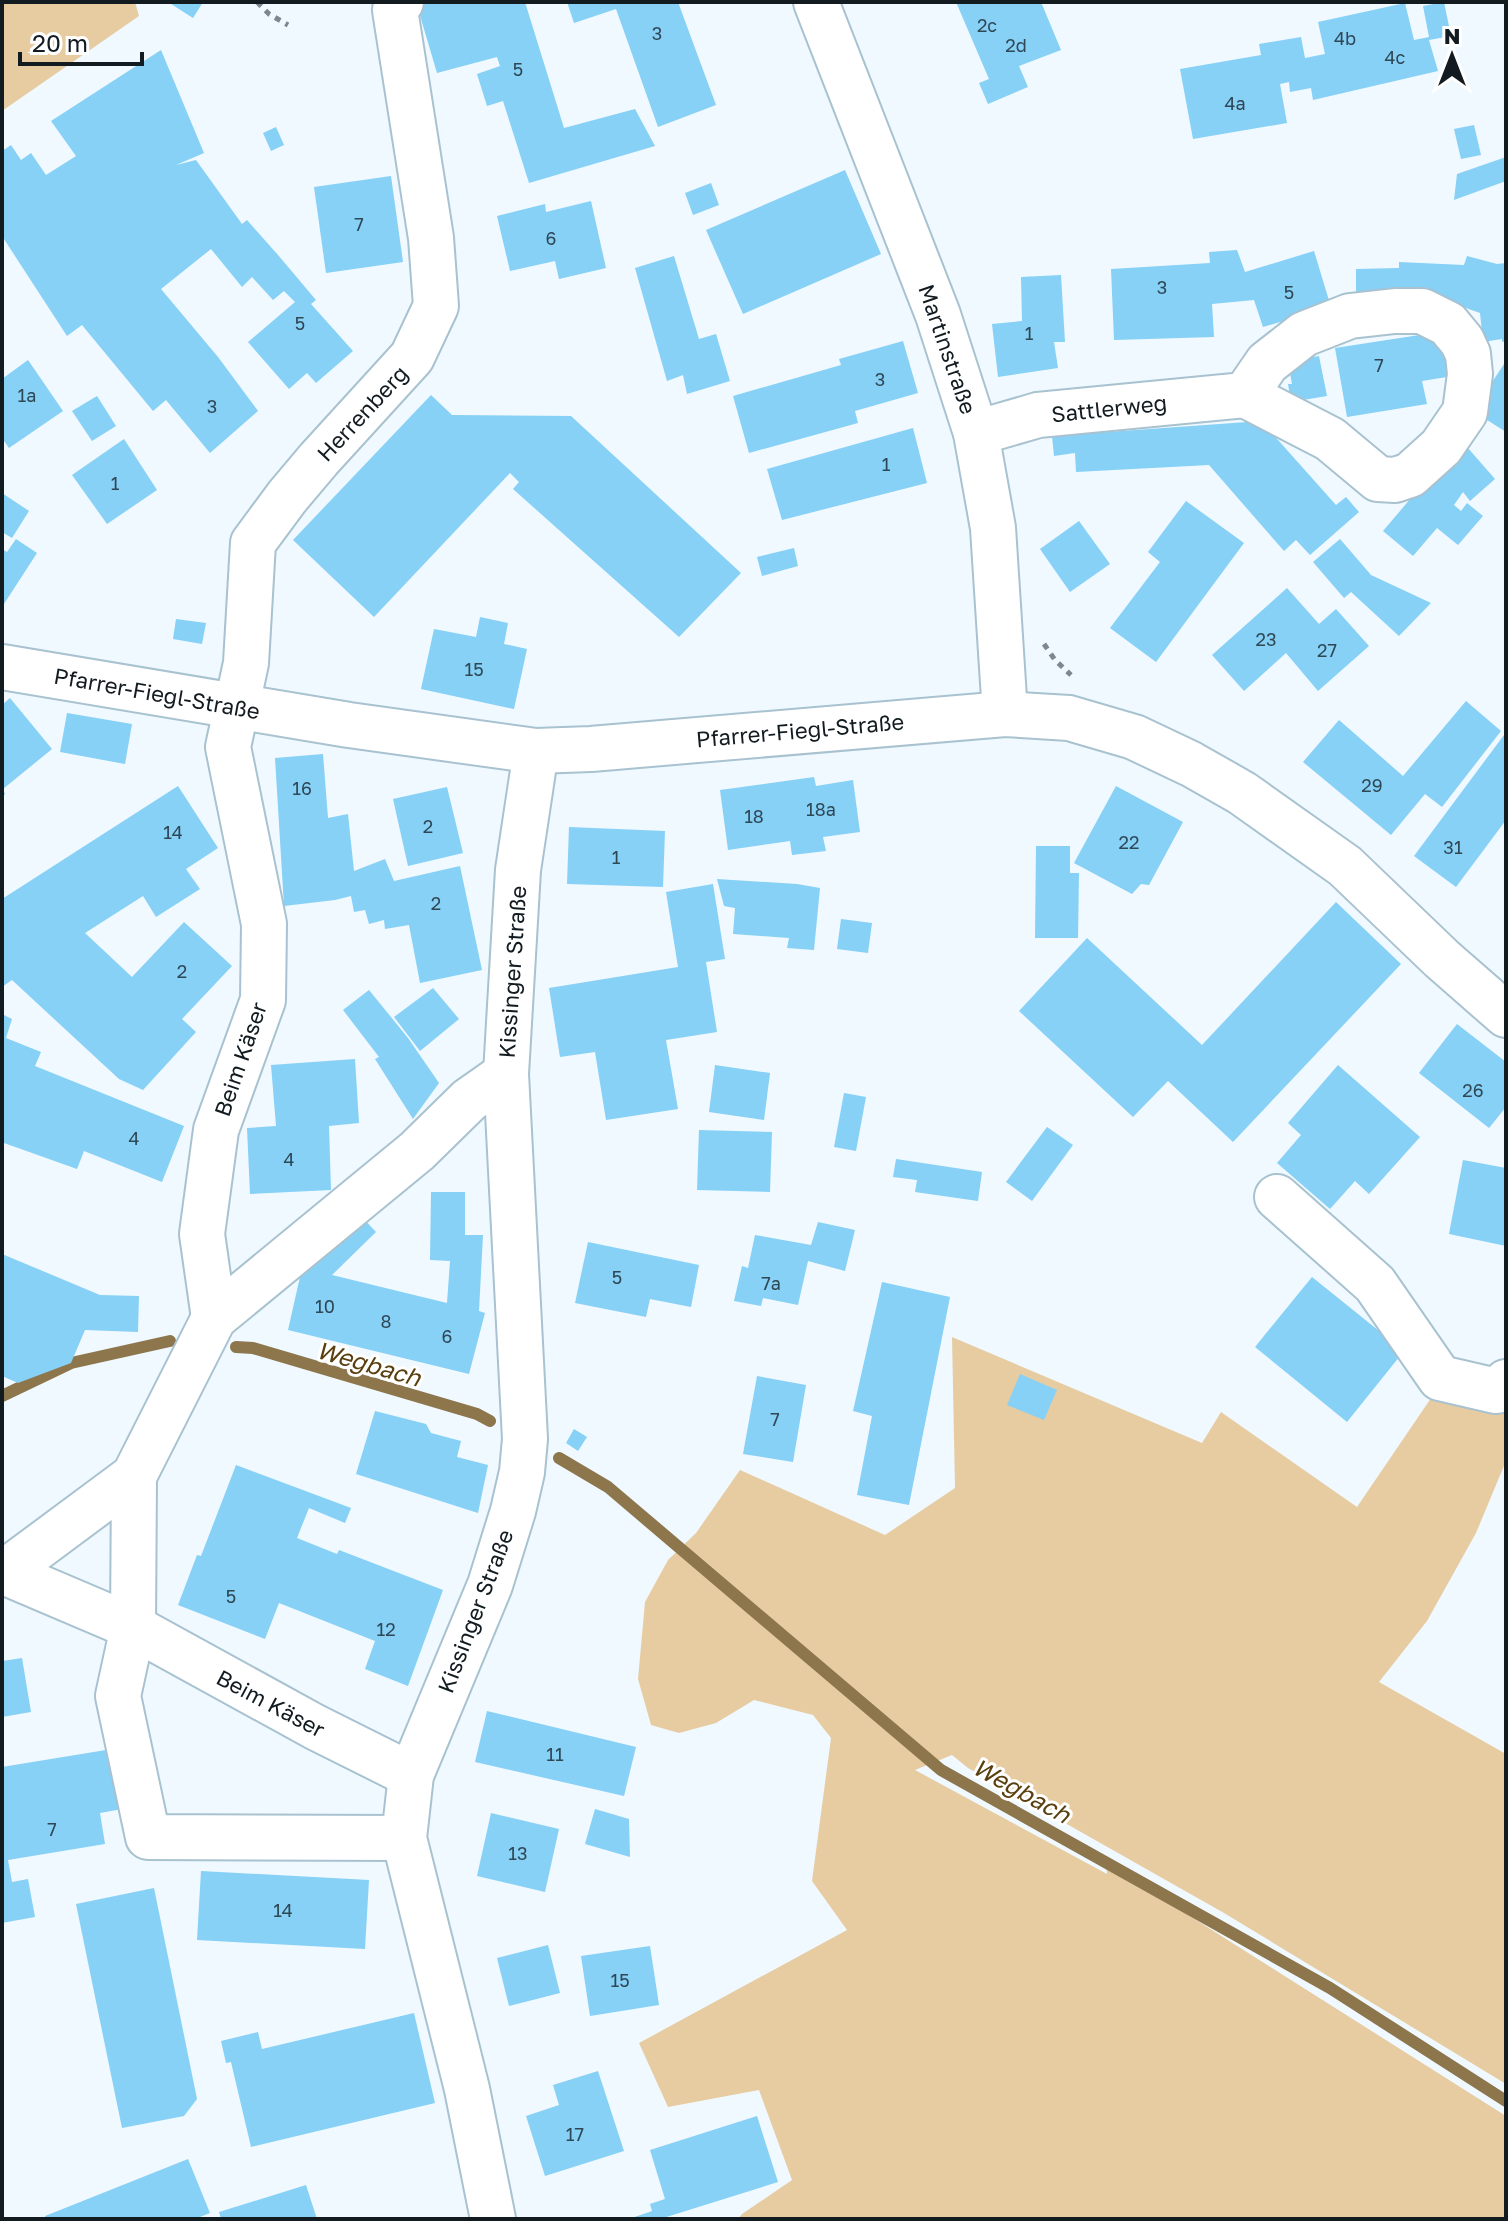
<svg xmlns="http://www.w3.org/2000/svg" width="1508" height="2221" viewBox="0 0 1508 2221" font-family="'Golos Text',sans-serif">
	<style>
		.green { fill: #e7cca2 }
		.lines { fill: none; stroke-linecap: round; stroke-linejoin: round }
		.stream { stroke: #8d754c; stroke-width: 12 }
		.building { fill: #87d0f6 }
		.minor-casing { stroke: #a9c2d0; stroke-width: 48 }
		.major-casing { stroke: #a9c2d0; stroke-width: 48 }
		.path { stroke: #7d878c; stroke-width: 5; stroke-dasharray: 6 6; stroke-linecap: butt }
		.minor { stroke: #fff; stroke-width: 44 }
		.major { stroke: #fff; stroke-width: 44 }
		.labels { text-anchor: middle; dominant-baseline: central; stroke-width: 6; stroke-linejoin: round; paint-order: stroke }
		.number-label { font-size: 18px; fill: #2f4856 }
		.street-label { font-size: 22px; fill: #121b20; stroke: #fff }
		.water-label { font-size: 24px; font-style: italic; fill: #5a400f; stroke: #fff }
	</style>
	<rect width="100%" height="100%" fill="#eff9ff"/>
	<g class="green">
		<path d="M2 2H135L139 16 2 111Z"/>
		<path d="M952 1337 1202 1443 1221 1412 1357 1507 1444 1379 1506 1393V1461L1476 1533 1427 1621 1379 1682 1506 1754V2084L1224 1913 968 1768 952 1755 915 1770 1107 1874 1106 1863 1506 2116V2219H738L742 2214 792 2180 759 2090 668 2107 639 2043 847 1930 812 1881 831 1738 813 1715 754 1700 716 1723 679 1733 651 1725 638 1679 645 1602 668 1560 696 1533 740 1470 885 1535 955 1488Z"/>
	</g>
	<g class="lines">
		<g class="stream">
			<path d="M236 1347 253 1348 477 1414 490 1421"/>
			<path d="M2 1396 71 1363 170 1341"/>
			<path d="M559 1458 608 1487 941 1770 1330 1988 1506 2101"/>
		</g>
	</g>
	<g class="building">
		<path d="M168 2H203L193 18Z"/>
		<path d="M416 2H525L564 128 635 109 655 146 529 183 503 101 487 106 477 74 500 66 497 57 437 73Z"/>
		<path d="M567 2H678L716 105 658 127 616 9 574 23Z"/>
		<path d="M956 2H1041L1061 50 1019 66 1028 87 988 104 979 83 989 79Z"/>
		<path d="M1444 2 1451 36 1429 40 1438 71 1313 100 1311 88 1290 92 1289 82 1280 84 1287 123 1193 139 1180 69 1261 55 1259 44 1301 37 1305 58 1325 54 1318 22 1405 3 1414 40 1429 37 1423 6Z"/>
		<path d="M161 50 204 153 176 165 196 160 242 224 247 220 278 255 316 300 311 304 353 351 316 383 307 373 289 389 248 342 295 302 284 291 273 300 252 277 242 287 211 249 161 289 218 357 258 411 210 453 166 400 153 411 82 325 67 336 2 236V151L11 145 21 160 31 153 46 175 76 156 51 121Z"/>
		<path d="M1474 125 1481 155 1461 159 1454 129Z"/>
		<path d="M276 127 284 145 271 151 263 133Z"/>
		<path d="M1506 157V181L1454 200 1457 174Z"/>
		<path d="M845 170 881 254 743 314 706 230Z"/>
		<path d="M391 176 403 262 326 273 314 187Z"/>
		<path d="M711 183 719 205 693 215 685 193Z"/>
		<path d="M591 201 606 268 559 279 555 261 510 271 497 216 545 204 546 212Z"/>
		<path d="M1237 250 1245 272 1314 251 1331 307 1263 327 1254 300 1212 304 1214 337 1114 340 1111 269 1210 263 1209 252Z"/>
		<path d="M674 256 699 339 716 334 730 381 687 394 683 375 667 381 635 268Z"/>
		<path d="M1467 256 1497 264 1506 263V341L1502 342V339L1483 342 1480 313 1449 302 1356 295V269L1399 268V262L1464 265Z"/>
		<path d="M1061 275 1065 342H1054L1058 368 998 377 992 324 1022 321 1021 277Z"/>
		<path d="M1439 332 1453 376 1422 381 1427 404 1347 417 1335 348Z"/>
		<path d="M903 341 918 393 855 411 858 423 749 453 733 396 841 365 839 359Z"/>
		<path d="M1319 356 1327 396 1291 402 1288 384H1292L1288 362Z"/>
		<path d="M28 360 63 411 9 448 2 438V379Z"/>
		<path d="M1506 361V432L1473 411Z"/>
		<path d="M431 395 452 415 571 416 741 573 679 637 513 489 519 482 510 473 374 617 293 540Z"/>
		<path d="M97 396 116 426 92 441 72 411Z"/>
		<path d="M1261 421 1336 505 1346 497 1359 512 1310 555 1296 540 1284 551 1209 465 1076 472 1075 453 1054 456 1052 436Z"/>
		<path d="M913 428 927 483 782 520 767 469Z"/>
		<path d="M124 439 157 490 107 524 72 475Z"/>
		<path d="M1467 447 1495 479 1470 501 1463 492 1454 505 1461 511 1467 503 1483 516 1458 545 1437 528 1413 556 1383 531 1440 464Z"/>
		<path d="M2 493 29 511 12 538 2 532Z"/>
		<path d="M1186 501 1244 543 1156 662 1110 628 1160 562 1148 552Z"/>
		<path d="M1079 521 1110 564 1070 592 1040 549Z"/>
		<path d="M16 539 37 553 2 607V549L7 552Z"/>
		<path d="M1340 539 1371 575 1431 603 1399 636 1351 592 1344 598 1313 562Z"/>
		<path d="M794 548 798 566 762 576 757 557Z"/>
		<path d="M1287 588 1319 624 1336 609 1369 646 1318 691 1286 653 1244 691 1212 655Z"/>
		<path d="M480 617 508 623 504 644 527 649 514 709 421 689 434 629 476 637Z"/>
		<path d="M176 619 206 623 202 644 173 639Z"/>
		<path d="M10 698 52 749 3 789 5 794 2 797V705Z"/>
		<path d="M1466 701 1501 731 1442 807 1425 794 1391 835 1303 762 1339 720 1403 776Z"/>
		<path d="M67 713 132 724 125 764 60 752Z"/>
		<path d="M1504 735 1506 820 1456 887 1414 856Z"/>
		<path d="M323 754 328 818 348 814 354 871 385 859 394 881 460 866 482 970 420 983 409 925 385 929 384 920 369 924 365 910 354 912 351 896 335 900 284 906 275 758Z"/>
		<path d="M814 777 816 786 853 780 860 832 823 837 826 851 792 855 790 841 728 850 720 790Z"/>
		<path d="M178 786 218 848 186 869 200 889 156 917 143 896 85 933 132 977 184 922 232 966 182 1019 196 1032 143 1090 119 1079 12 980 2 987V899Z"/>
		<path d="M1116 786 1183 822 1149 885 1141 884 1132 894 1074 863Z"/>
		<path d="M447 787 463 853 408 866 393 799Z"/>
		<path d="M569 827 665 831 663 887 567 884Z"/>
		<path d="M1036 846H1070V873H1079L1078 938H1035Z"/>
		<path d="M717 879 797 884 820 888 814 950 787 948 789 938 733 934 735 908 724 906Z"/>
		<path d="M713 884 725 959 706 962 717 1032 666 1040 678 1109 606 1120 595 1052 560 1057 549 988 678 967 666 892Z"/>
		<path d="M1336 902 1401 964 1233 1142 1168 1081 1133 1117 1019 1011 1087 938 1202 1045Z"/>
		<path d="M841 919 872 923 868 953 837 949Z"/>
		<path d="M433 988 459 1019 420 1051 394 1017Z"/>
		<path d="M369 990 408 1038 439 1083 413 1119 375 1059 379 1057 343 1010Z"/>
		<path d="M2 1014 12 1019 6 1038 41 1052 35 1066 184 1126 162 1182 84 1151 77 1169 4 1143 2 1149Z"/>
		<path d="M1457 1024 1506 1062V1107L1489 1128 1419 1073Z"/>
		<path d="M355 1059 359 1123 329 1126 331 1190 250 1194 247 1128 276 1126 271 1065Z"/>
		<path d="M715 1065 770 1073 764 1120 709 1112Z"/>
		<path d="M1338 1065 1420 1137 1369 1194 1355 1181 1330 1209 1277 1163 1301 1135 1288 1123Z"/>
		<path d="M844 1093 866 1097 856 1151 834 1147Z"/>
		<path d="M1047 1127 1073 1145 1032 1201 1006 1182Z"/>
		<path d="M699 1130 772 1132 770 1192 697 1190Z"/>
		<path d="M896 1159 982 1172 978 1201 915 1192 917 1180 893 1177Z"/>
		<path d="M1463 1160 1506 1168V1246L1449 1234Z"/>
		<path d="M431 1192H465V1235H483L479 1311 485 1313 469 1374 288 1330 302 1268 359 1214 376 1232 332 1275 447 1303 450 1261 430 1260Z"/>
		<path d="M818 1222 855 1230 845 1271 808 1261 798 1305 763 1298 761 1306 734 1301 742 1266 748 1268 755 1235 811 1245Z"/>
		<path d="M588 1242 699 1265 691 1307 650 1299 646 1317 575 1303Z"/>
		<path d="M2 1254 100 1295 139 1296 138 1332 85 1330 71 1363 18 1383 2 1376Z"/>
		<path d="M1312 1277 1404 1351 1347 1422 1255 1347Z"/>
		<path d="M882 1282 950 1297 909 1505 857 1495 872 1416 853 1411Z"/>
		<path d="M1020 1374 1057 1390 1044 1420 1007 1405Z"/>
		<path d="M757 1376 806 1385 793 1462 743 1454Z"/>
		<path d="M375 1411 426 1424 431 1433 461 1441 457 1457 488 1465 478 1513 356 1474Z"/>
		<path d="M574 1429 587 1437 578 1451 566 1443Z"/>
		<path d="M236 1465 351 1508 345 1523 309 1508 297 1538 337 1554 339 1550 443 1590 408 1686 365 1669 375 1641 279 1603 265 1639 178 1605 197 1555 201 1556Z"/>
		<path d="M22 1658 31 1712 2 1717V1661Z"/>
		<path d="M487 1711 636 1747 624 1796 475 1762Z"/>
		<path d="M112 1749 122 1809 100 1813 105 1844 8 1860 12 1882 28 1879 35 1917 2 1923V1767Z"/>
		<path d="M595 1809 629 1819 630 1857 585 1844Z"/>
		<path d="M491 1813 559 1829 545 1892 477 1876Z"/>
		<path d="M201 1871 369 1880 365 1949 197 1940Z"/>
		<path d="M154 1888 197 2099 184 2116 122 2128 76 1904Z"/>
		<path d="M548 1945 560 1993 509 2006 497 1958Z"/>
		<path d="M650 1946 659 2005 590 2016 581 1956Z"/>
		<path d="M414 2013 435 2103 251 2147 231 2062 226 2063 221 2041 258 2032 262 2049Z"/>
		<path d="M598 2071 624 2151 545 2176 526 2116 559 2105 553 2085Z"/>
		<path d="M757 2116 778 2182 660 2219H629L652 2211 650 2204 665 2199 650 2150Z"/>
		<path d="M188 2159 210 2213 195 2219H46L45 2216Z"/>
		<path d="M306 2185 317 2219H221L219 2212Z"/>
	</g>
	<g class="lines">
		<defs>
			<g id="minor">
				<path d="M816 2 938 315 976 433 993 528 1005 714"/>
				<path d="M976 433 1038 415 1245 395 1330 439 1378 479 1395 480 1410 475 1441 447 1465 412 1470 374 1468 354 1462 341 1448 324 1422 311H1395L1350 316 1304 334 1267 363 1245 395"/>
				<path d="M1277 1197 1375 1284 1440 1378 1496 1391 1506 1382"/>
				<path d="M214 1318 202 1234 216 1130 263 1000 264 924 228 747 246 663 253 543 287 497 319 459 412 357 436 306 431 238 395 10 401 2"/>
				<path d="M134 1476 133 1627 118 1696 148 1837 404 1838"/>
				<path d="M6 1573 133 1627 315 1727 411 1775"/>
				<path d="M2 1574 134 1476 214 1318 417 1151 469 1100 506 1074"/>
				<path d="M493 2219 467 2089 404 1838 411 1775 490 1585 513 1511 522 1472 525 1439 506 1074 518 870 536 751"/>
			</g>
			<path id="major" d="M2 667 349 725 536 751 591 749 1005 714 1069 718 1134 737 1191 764 1242 793 1345 866 1442 959 1506 1015"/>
		</defs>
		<use href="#minor" class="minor-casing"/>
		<use href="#major" class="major-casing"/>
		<g class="path">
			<path d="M257 2 269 14 288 25"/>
			<path d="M1044 644 1055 660 1071 675"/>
		</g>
		<use href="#minor" class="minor"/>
		<use href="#major" class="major"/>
	</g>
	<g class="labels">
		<g class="number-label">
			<text x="987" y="25">2c</text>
			<text x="657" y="33">3</text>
			<text x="1345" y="38">4b</text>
			<text x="1016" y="45">2d</text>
			<text x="1395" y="57">4c</text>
			<text x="518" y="69">5</text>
			<text x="1235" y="103">4a</text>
			<text x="359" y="224">7</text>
			<text x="551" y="238">6</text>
			<text x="1162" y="287">3</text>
			<text x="1289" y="292">5</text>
			<text x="300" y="323">5</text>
			<text x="1029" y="333">1</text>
			<text x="1379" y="365">7</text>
			<text x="880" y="379">3</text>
			<text x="27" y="395">1a</text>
			<text x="212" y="406">3</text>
			<text x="886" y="464">1</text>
			<text x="115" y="483">1</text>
			<text x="1266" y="639">23</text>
			<text x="1327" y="650">27</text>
			<text x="474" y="669">15</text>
			<text x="1372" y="785">29</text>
			<text x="302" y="788">16</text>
			<text x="821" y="809">18a</text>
			<text x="754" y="816">18</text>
			<text x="428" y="826">2</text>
			<text x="173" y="832">14</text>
			<text x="1129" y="842">22</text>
			<text x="1453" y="847">31</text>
			<text x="616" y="857">1</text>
			<text x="436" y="903">2</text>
			<text x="182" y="971">2</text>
			<text x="1473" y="1090">26</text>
			<text x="134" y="1138">4</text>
			<text x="289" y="1159">4</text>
			<text x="617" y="1277">5</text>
			<text x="771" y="1283">7a</text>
			<text x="325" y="1306">10</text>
			<text x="386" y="1321">8</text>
			<text x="447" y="1336">6</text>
			<text x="775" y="1419">7</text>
			<text x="231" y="1596">5</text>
			<text x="386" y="1629">12</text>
			<text x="555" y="1754">11</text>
			<text x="52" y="1829">7</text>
			<text x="518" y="1853">13</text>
			<text x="283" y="1910">14</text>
			<text x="620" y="1980">15</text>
			<text x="575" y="2134">17</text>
		</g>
		<g class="street-label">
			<text transform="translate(948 349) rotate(71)">Martinstraße</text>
			<text transform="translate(1109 408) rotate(-6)">Sattlerweg</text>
			<text transform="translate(362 413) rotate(-47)">Herrenberg</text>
			<text transform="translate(157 693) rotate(10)">Pfarrer-Fiegl-Straße</text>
			<text transform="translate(800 730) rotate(-5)">Pfarrer-Fiegl-Straße</text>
			<text transform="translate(512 972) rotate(-86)">Kissinger Straße</text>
			<text transform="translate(240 1059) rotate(-71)">Beim Käser</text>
			<text transform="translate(475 1611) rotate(-69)">Kissinger Straße</text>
			<text transform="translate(271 1703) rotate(28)">Beim Käser</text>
		</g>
		<g class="water-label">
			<text transform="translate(369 1363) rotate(16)">Wegbach</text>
			<text transform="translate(1022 1790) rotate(29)">Wegbach</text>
		</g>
	</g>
	<rect width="1508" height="2221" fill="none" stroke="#121b20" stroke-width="8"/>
	<g transform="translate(1452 56)" stroke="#ffffff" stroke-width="6" paint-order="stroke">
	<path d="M0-6L14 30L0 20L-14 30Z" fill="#121b20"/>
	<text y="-12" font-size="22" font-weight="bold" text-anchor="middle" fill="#121b20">N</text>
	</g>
	<path d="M20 52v12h122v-12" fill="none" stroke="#121b20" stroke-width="4"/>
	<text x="32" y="52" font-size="24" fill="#121b20" stroke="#ffffff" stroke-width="6" paint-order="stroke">20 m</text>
</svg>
